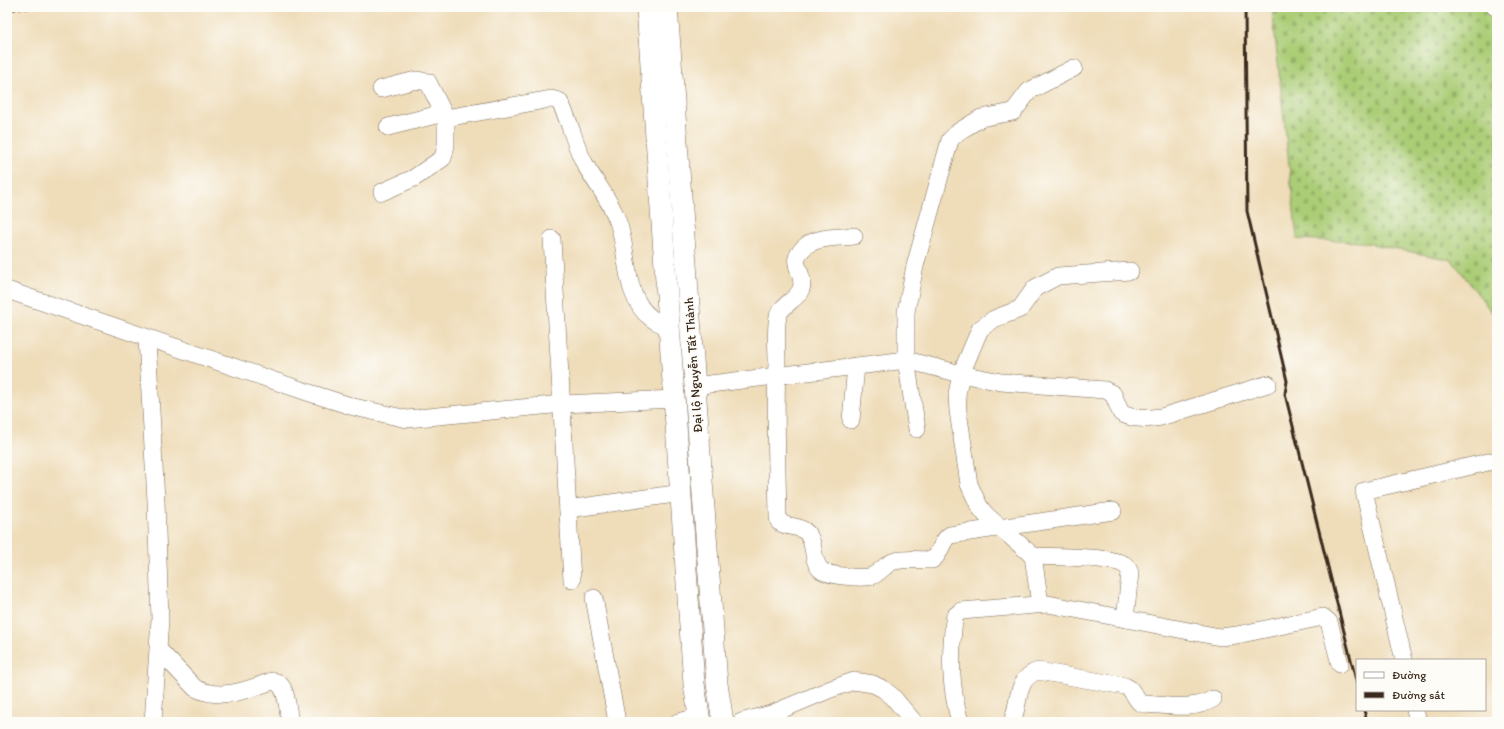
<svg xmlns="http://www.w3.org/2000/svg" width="1504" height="729" viewBox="0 0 1504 729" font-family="Itim,sans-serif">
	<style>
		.cemetery { fill: url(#cemetery-stones); stroke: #737c4a }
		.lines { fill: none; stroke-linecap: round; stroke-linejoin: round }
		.minor-casing { stroke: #7a6955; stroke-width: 18 }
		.major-casing { stroke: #7a6955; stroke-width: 22 }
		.path { stroke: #7a6955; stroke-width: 2; stroke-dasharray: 3 3; stroke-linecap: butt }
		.minor { stroke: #fff; stroke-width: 17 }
		.major { stroke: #fff; stroke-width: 21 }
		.rail { stroke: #3b2a1e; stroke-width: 3 }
		.labels { text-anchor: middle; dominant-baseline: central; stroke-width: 3.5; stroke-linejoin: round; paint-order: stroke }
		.street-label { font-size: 13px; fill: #3b2a1e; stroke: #fdfcf7 }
	</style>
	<defs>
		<pattern id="cemetery-stones" width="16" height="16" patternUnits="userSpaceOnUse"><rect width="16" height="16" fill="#abcd76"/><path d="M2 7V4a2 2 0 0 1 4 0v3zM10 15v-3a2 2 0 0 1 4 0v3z" fill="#94b066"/></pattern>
	</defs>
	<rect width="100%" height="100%" fill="#fdfcf7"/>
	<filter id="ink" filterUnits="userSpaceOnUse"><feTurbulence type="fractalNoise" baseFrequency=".025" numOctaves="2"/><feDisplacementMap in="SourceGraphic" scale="8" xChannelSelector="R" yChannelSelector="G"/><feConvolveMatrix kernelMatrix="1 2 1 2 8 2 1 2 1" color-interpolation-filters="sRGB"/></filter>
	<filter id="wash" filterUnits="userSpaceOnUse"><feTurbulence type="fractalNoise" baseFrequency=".012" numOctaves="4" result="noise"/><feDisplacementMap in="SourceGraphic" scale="16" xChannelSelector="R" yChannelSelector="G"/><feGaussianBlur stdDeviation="0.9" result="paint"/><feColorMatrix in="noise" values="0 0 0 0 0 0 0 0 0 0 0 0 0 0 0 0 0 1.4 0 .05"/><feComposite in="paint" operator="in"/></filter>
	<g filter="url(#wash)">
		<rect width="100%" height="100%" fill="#efddba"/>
		<path class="cemetery" d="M1272 7H1497V319L1452 260 1361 242 1297 239Z"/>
	</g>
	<g filter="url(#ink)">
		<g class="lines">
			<defs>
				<g id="minor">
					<path d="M1495 7H1497"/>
					<path d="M381 89 416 80 428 82 446 118V145L443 158 414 178 382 192"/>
					<path d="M446 118 551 99 559 101C571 121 574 146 586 166 597 185 611 201 618 222 629 252 623 297 651 318 656 322 664 325 670 328"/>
					<path d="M388 127 444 113"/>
					<path d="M854 236C840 238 820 236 807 245 784 263 807 271 801 289 797 300 782 304 778 316 775 330 777 348 777 362 775 413 777 465 778 516L779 522C787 528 800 525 807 533 816 543 811 561 821 570 829 576 863 579 872 576 881 572 886 563 895 561 907 558 921 560 932 560 942 554 940 541 950 535L1113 511"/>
					<path d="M552 239 572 580"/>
					<path d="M7 290 310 393 354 407 407 419 563 404 675 399"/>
					<path d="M147 339 156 501 160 619 153 722"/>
					<path d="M694 386 906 360 961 374 1001 382 1105 390 1113 394 1121 413C1134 420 1147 419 1161 417L1268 384"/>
					<path d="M851 420 856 366"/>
					<path d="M917 429 906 360V312L915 266 950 140 958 132 981 118 1013 112 1029 91 1074 68"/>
					<path d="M568 509 682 493"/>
					<path d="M1033 556C1053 557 1111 556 1125 565 1128 567 1129 570 1130 573L1125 619"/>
					<path d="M594 598 617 722"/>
					<path d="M1040 604 1033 556 986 515 979 506 969 484 958 411 957 394 961 374 980 329 994 319 1020 309 1035 288 1058 276 1130 271"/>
					<path d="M159 650 195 688C221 701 247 690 272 681 288 682 287 709 290 722"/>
					<path d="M1404 660 1364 491 1497 460"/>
					<path d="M1415 710 1418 722"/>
					<path d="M678 722 699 717"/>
					<path d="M741 722 771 714 831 689 854 681 873 684 883 689 892 696 914 722"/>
					<path d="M960 722C950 687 950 656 954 620L955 616 961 611 1048 604 1220 637 1237 635 1323 617 1329 622 1340 664"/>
					<path d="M1012 722C1020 704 1015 678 1038 671L1125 686 1130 689 1139 702 1144 704C1167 705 1192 711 1213 699"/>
				</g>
				<g id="major">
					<path d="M647 7 694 684 700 722"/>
					<path d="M667 7 717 684 723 722"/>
				</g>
			</defs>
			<use href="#minor" class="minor-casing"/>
			<use href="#major" class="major-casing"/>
			<path class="path" d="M7 10 56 7"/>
			<use href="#minor" class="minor"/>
			<use href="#major" class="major"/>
			<g class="rail">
				<path d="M1245 7 1247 211 1287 381 1285 394 1357 684"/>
				<path d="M1364 710 1367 722"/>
			</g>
		</g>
	</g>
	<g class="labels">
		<g class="street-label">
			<text transform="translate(693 365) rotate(-94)">Đại lộ Nguyễn Tất Thành</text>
		</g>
	</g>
	<rect width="1504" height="729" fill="none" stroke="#fdfcf7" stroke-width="24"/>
	<rect x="1356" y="659" width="130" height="52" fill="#fdfcf7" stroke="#afa8a0"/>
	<rect x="1364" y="672" width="20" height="6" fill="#ffffff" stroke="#afa8a0"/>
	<text x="1392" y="679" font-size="12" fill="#3b2a1e">Đường</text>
	<rect x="1364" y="692" width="20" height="6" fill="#3b2a1e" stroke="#afa8a0"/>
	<text x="1392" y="699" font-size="12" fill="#3b2a1e">Đường sắt</text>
</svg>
